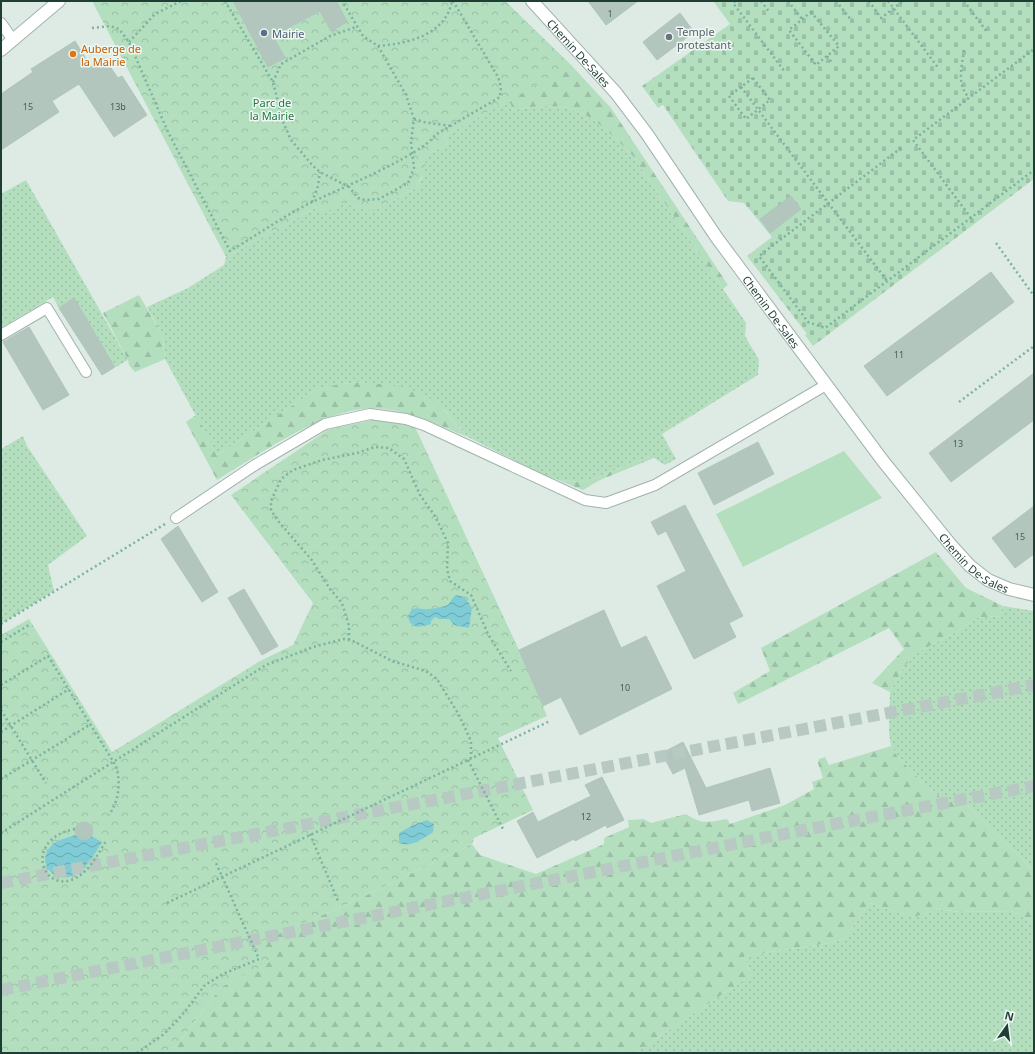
<svg xmlns="http://www.w3.org/2000/svg" width="1035" height="1054" viewBox="0 0 1035 1054" font-family="'Noto Sans',sans-serif">
	<style>
		.grass { fill: url(#grass-dots) }
		.forest { fill: url(#forest-firs) }
		.cemetery { fill: url(#cemetery-stones) }
		.park { fill: url(#park-crowns) }
		.pitch { fill: #b4dfbf }
		.water { fill: url(#water-waves) }
		.building { fill: #b3c6be; stroke: #b0c5bc }
		.lines { fill: none; stroke-linecap: round; stroke-linejoin: round }
		.highway-tunnel { stroke: #b8c8c2; stroke-width: 12; stroke-dasharray: 12 6; stroke-linecap: butt }
		.lane-casing { stroke: #a1b3ac; stroke-width: 12 }
		.street-casing { stroke: #a1b3ac; stroke-width: 14 }
		.path { stroke: #7bb2a0; stroke-width: 2.5; stroke-dasharray: 2 3; stroke-linecap: butt }
		.lane { stroke: #fff; stroke-width: 10 }
		.street { stroke: #fff; stroke-width: 12 }
		.service-dot { fill: #5c6f8a; stroke: #eef8f3; stroke-width: 1.5 }
		.worship-dot { fill: #6b7280; stroke: #eef8f3; stroke-width: 1.5 }
		.food-dot { fill: #e8710a; stroke: #eef8f3; stroke-width: 1.5 }
		.labels { text-anchor: middle; dominant-baseline: central; stroke-width: 3; stroke-linejoin: round; paint-order: stroke }
		.number-label { font-size: 9px; fill: #435f56 }
		.worship-label { font-size: 11px; fill: #5b616d; stroke: #eef8f3; text-anchor: start }
		.service-label { font-size: 11px; fill: #4e5e75; stroke: #eef8f3; text-anchor: start }
		.food-label { font-size: 11px; fill: #c56008; stroke: #eef8f3; text-anchor: start }
		.street-label { font-size: 11px; fill: #1e3d34; stroke: #eef8f3 }
		.park-label { font-size: 11px; fill: #247742; stroke: #eef8f3 }
	</style>
	<defs>
		<pattern id="grass-dots" width="8" height="8" patternUnits="userSpaceOnUse"><rect width="8" height="8" fill="#b4dfbf"/><path d="M2 2h.1M6 6h.1" fill="none" stroke="#9ac0a5" stroke-width="1.8" stroke-linecap="round"/></pattern>
		<pattern id="forest-firs" width="22" height="20" patternUnits="userSpaceOnUse"><rect width="22" height="20" fill="#b4dfbf"/><path d="M5 1l3.5 6h-7zM16 11l3.5 6h-7z" fill="#9ac0a5"/></pattern>
		<pattern id="cemetery-stones" width="16" height="16" patternUnits="userSpaceOnUse"><rect width="16" height="16" fill="#b4dfbf"/><path d="M2 7V4a2 2 0 0 1 4 0v3zM10 15v-3a2 2 0 0 1 4 0v3z" fill="#9ac0a5"/></pattern>
		<pattern id="park-crowns" width="20" height="18" patternUnits="userSpaceOnUse"><rect width="20" height="18" fill="#b4dfbf"/><path d="M2 6a3 3 0 1 1 6 0M12 15a3 3 0 1 1 6 0" fill="none" stroke="#9ac0a5"/></pattern>
		<pattern id="water-waves" width="16" height="10" patternUnits="userSpaceOnUse"><rect width="16" height="10" fill="#7fccd7"/><path d="M0 5q4-4 8 0t8 0" fill="none" stroke="#67a7af"/></pattern>
	</defs>
	<rect width="100%" height="100%" fill="#deebe5"/>
	<g class="grass">
		<path d="M509 100 513 110C574 98 592 114 633 156L746 323 745 336 759 360 758 375 662 434 676 459 665 465 651 456 584 482 558 480 541 474 468 437 444 410 362 382 340 384 316 390 217 455 165 359 162 334 147 307 188 288 224 265 226 257 319 206 323 213 346 201C353 207 360 210 369 208L371 212 420 186 418 182 422 178 425 156 448 144 444 136Z"/>
		<path d="M26 180 128 360 116 367 74 299 59 308 53 297 1 328V194Z"/>
		<path d="M23 436 27 446 87 536 48 565 54 591 1 624V449Z"/>
		<path d="M1003 606 1034 611V871L968 806 943 799 927 787 897 756 891 746 889 733 890 692 903 668 916 653 958 631 976 618 999 616Z"/>
		<path d="M869 903 914 917 938 909 960 912 1011 911 1034 922V1053H635L751 975 744 956 830 943 845 938Z"/>
	</g>
	<g class="forest">
		<path d="M505 1 572 66 611 108 728 285 723 289 633 156C592 114 574 98 513 110L509 100Z"/>
		<path d="M139 295 162 334 165 359 135 372 129 365 128 360 103 313Z"/>
		<path d="M362 382C382 384 411 386 428 397 444 408 455 423 468 437 440 426 413 412 384 409 331 402 261 454 217 480L186 422 196 415 217 455 316 390 339 384Z"/>
		<path d="M651 456 654 458 600 480 583 490 558 480 584 482Z"/>
		<path d="M936 552 966 588 1003 606 999 616 976 618 958 631 916 653 903 668 890 692 872 683 904 649 889 628 738 704 733 693 770 671 761 648Z"/>
		<path d="M891 746 897 756 927 787 943 799 968 806 1034 871V922L1011 911 960 912 938 909 914 917 869 903 845 938 830 943 744 956 751 975 635 1053H165L177 1045 221 987 269 962 261 941 348 904 472 844 480 855 536 874 604 844V838L629 827 628 820 644 819 651 823 686 814C702 825 708 822 727 819L730 824 785 805 814 789 812 782 823 778 818 763 819 759 825 757 829 765Z"/>
	</g>
	<path class="cemetery" d="M713 1H1034V179L813 346 805 335 807 334 747 256 772 237 744 203 728 201 663 105 658 108 642 86 730 24Z"/>
	<g class="park">
		<path d="M92 1H505L572 66 444 136 448 144 425 156C427 167 425 174 418 182L420 186 371 212 369 209C360 210 353 207 346 201L323 214 319 206 226 257Z"/>
		<path d="M372 420 404 423 415 427 519 650 547 716 498 738 533 810 474 838 472 844 348 904 262 941 270 962 221 987 177 1045 165 1053H1V635L29 619 112 752 260 661 293 645 313 603 231 495 329 429Z"/>
	</g>
	<path class="pitch" d="M844 451 882 498 743 567 716 514Z"/>
	<g class="water">
		<path d="M456 595 465 597 472 608 469 628 454 625 449 619H439L435 617 431 621V624C421 627 410 630 408 616L412 609C419 607 422 610 428 609 434 609 439 607 445 606 451 605 451 597 456 595Z"/>
		<path d="M427 820 434 824 433 832C422 839 411 848 399 843V833L413 825Z"/>
		<path d="M84 832 102 842C95 854 87 868 74 875 55 885 35 863 51 846 56 839 75 836 84 832Z"/>
	</g>
	<g class="building">
		<path d="M233 1H339L337 2 347 22 331 31 320 11 273 36 285 58 268 67Z"/>
		<path d="M588 1H638L606 25Z"/>
		<path d="M680 13 694 32 657 60 643 42Z"/>
		<path d="M75 41 91 67 104 58 118 78 122 76 147 115 114 137 79 84 52 101 59 112 1 150V94L33 72 31 69Z"/>
		<path d="M791 196 801 209 770 233 760 219Z"/>
		<path d="M991 272 1014 302 887 396 864 366Z"/>
		<path d="M74 298 115 367 102 375 59 308Z"/>
		<path d="M29 327 69 395 43 410 3 342Z"/>
		<path d="M1034 373V420L951 482 929 453Z"/>
		<path d="M758 442 774 474 714 505 698 473Z"/>
		<path d="M685 505 743 616 729 623 736 637 694 659 657 586 686 571 666 531 658 535 651 522Z"/>
		<path d="M1034 506V554L1015 568 992 538Z"/>
		<path d="M178 526 218 592 202 602 161 539Z"/>
		<path d="M244 589 278 646 262 655 228 598Z"/>
		<path d="M604 610 621 648 646 636 672 689 580 735 561 697 543 706 519 650Z"/>
		<path d="M683 742 706 788 770 768 780 803 752 811 749 800 699 815 685 768 673 774 662 753Z"/>
		<path d="M602 777 624 820 607 828 606 825 575 841 574 839 537 858 517 821 533 812 538 822 591 796 585 785Z"/>
		<circle cx="84" cy="831" r="9"/>
	</g>
	<g class="lines">
		<g class="highway-tunnel">
			<path d="M1 883 1034 685"/>
			<path d="M1 990 804 830 1034 786"/>
		</g>
		<defs>
			<g id="lane">
				<path d="M1 23 13 40"/>
				<path d="M1 335 47 308 86 372"/>
				<path d="M176 518 255 465 325 424 370 414 406 419 424 425 585 500 606 503 655 485 826 385"/>
			</g>
			<g id="street">
				<path id="s1" d="M532 1 616 93 647 134 717 238 883 461 950 544 970 566 988 580 1009 589 1034 595"/>
				<path d="M1 50 59 1"/>
			</g>
		</defs>
		<use href="#lane" class="lane-casing"/>
		<use href="#street" class="street-casing"/>
		<g class="path">
			<path d="M225 1 273 82 283 122 291 140 313 166 320 172 349 187 358 198 365 200 379 199 408 183 414 168 411 142 414 119 406 95 378 46 363 36 342 1"/>
			<path d="M735 1 733 3 785 72"/>
			<path d="M761 1 770 13"/>
			<path d="M788 1 802 19"/>
			<path d="M836 1 852 21"/>
			<path d="M869 1 881 18 903 1"/>
			<path d="M888 1 939 69"/>
			<path d="M964 1 987 32"/>
			<path d="M811 12 839 46 816 65 789 30Z"/>
			<path d="M92 28 110 26 119 29 129 42 168 132 230 251C257 235 284 216 312 202 335 191 424 154 435 135L500 97 501 87 498 77 453 1"/>
			<path d="M129 42 155 14 181 1"/>
			<path d="M378 46C407 44 446 35 452 1"/>
			<path d="M964 50C962 68 956 83 969 98"/>
			<path d="M827 56 833 64"/>
			<path d="M753 78 770 100 746 119 729 96Z"/>
			<path d="M273 82 281 64 330 36 356 27"/>
			<path d="M741 87 887 281"/>
			<path d="M414 119 424 122 451 126"/>
			<path d="M901 148 759 256 808 322 825 328 1034 170"/>
			<path d="M312 202 318 186 320 172"/>
			<path d="M971 218 913 140 1034 49"/>
			<path d="M996 243 1034 296"/>
			<path d="M959 402 1034 346"/>
			<path d="M1 624 165 524"/>
			<path d="M349 640V626L342 603 330 589 311 559 278 521 271 510V501L281 479 293 470 322 460 357 453 375 447 389 448 404 459 420 495 435 516 448 543 447 569 450 581 471 595 488 634 511 671"/>
			<path d="M1 642 29 625"/>
			<path d="M1 685 48 656 116 766C121 783 119 801 109 815"/>
			<path d="M1 710 46 783"/>
			<path d="M1 732 69 689"/>
			<path d="M468 760 503 829"/>
			<path d="M1 779 91 724"/>
			<path d="M75 829C18 840 46 904 83 873 93 865 99 852 106 841"/>
			<path d="M1 833 266 665 313 647 344 639 353 641 392 661 426 671 437 679 459 715 471 741V758"/>
			<path d="M310 834 338 901"/>
			<path d="M167 903 550 721"/>
			<path d="M137 1053 164 1034 183 1014 205 985 223 974 259 959 216 863"/>
		</g>
		<use href="#lane" class="lane"/>
		<use href="#street" class="street"/>
	</g>
	<circle class="service-dot" cx="264" cy="33" r="4"/>
	<circle class="worship-dot" cx="669" cy="37" r="4"/>
	<circle class="food-dot" cx="73" cy="54" r="4"/>
	<g class="labels">
		<g class="number-label">
			<text x="610" y="13">1</text>
			<text x="28" y="106">15</text>
			<text x="118" y="106">13b</text>
			<text x="899" y="354">11</text>
			<text x="958" y="443">13</text>
			<text x="1020" y="536">15</text>
			<text x="625" y="687">10</text>
			<text x="586" y="816">12</text>
		</g>
		<g class="worship-label">
			<text x="677" y="31">Temple<tspan x="677" dy="13">protestant</tspan></text>
		</g>
		<g class="service-label">
			<text x="272" y="33">Mairie</text>
		</g>
		<g class="food-label">
			<text x="81" y="48">Auberge de<tspan x="81" dy="13">la Mairie</tspan></text>
		</g>
		<g class="street-label">
			<text stroke="none"><textPath href="#s1" startOffset="70">Chemin De-Sales</textPath></text>
			<text stroke="none"><textPath href="#s1" startOffset="393">Chemin De-Sales</textPath></text>
			<text stroke="none"><textPath href="#s1" startOffset="717">Chemin De-Sales</textPath></text>
		</g>
		<g class="park-label">
			<text x="272" y="102">Parc de<tspan x="272" dy="13">la Mairie</tspan></text>
		</g>
	</g>
	<rect width="1035" height="1054" fill="none" stroke="#1e3d34" stroke-width="4"/>
	<g transform="translate(1007 1026) rotate(14)" stroke="#eef8f3" stroke-width="3" paint-order="stroke">
	<path d="M0-3L7 15L0 10L-7 15Z" fill="#1e3d34"/>
	<text y="-6" font-size="11" font-weight="bold" text-anchor="middle" fill="#1e3d34">N</text>
	</g>
</svg>
